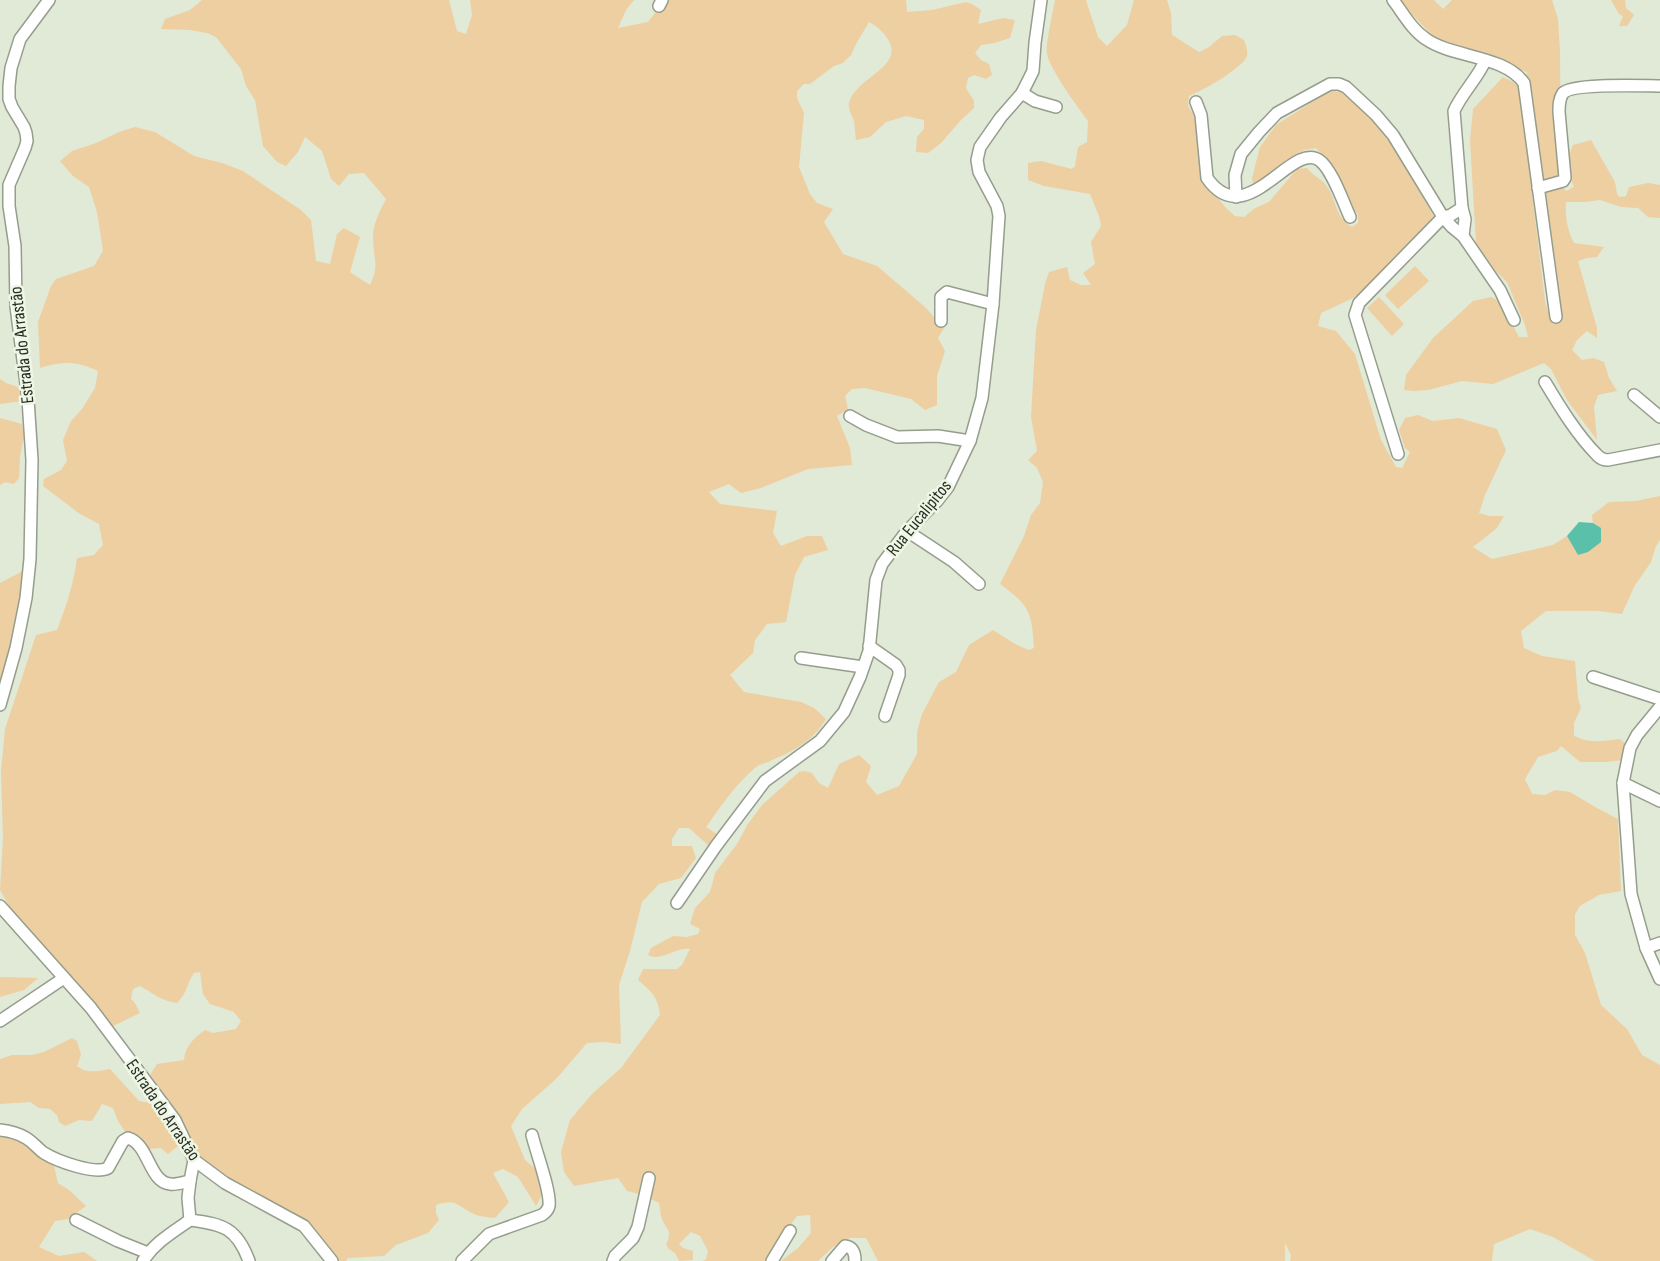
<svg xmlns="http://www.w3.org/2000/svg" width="1660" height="1261" viewBox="0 0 1660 1261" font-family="'Sofia Sans Condensed',sans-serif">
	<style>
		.green { fill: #eecfa1 }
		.water { fill: #5bc0aa }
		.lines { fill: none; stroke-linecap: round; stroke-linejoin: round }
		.minor-casing { stroke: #959d8c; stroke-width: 14 }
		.minor { stroke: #fff; stroke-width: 11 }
		.labels { text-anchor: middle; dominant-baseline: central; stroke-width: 5; stroke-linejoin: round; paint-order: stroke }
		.street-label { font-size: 18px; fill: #2a2d27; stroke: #eef6e4 }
	</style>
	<rect width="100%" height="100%" fill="#e1e9d7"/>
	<g class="green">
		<path d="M202 0H449L457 31 466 34 472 15 470 0H634L626 10 618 28 648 22 665 0H906L907 12 932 10 966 2 972 4 981 10 978 24 1003 18 1015 20 1010 38 994 43 981 45 975 53 981 60 989 64 992 75 986 79 974 75 968 78 966 88 974 101V108L961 120 941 143 928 153 916 152 917 137 924 129V120L906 116 886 122 870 137 856 140C855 134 855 127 854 121 852 115 848 110 849 103 854 79 901 68 890 43 885 33 878 27 869 22L856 44 851 55 843 63 834 66 810 84H804L797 91V98L804 113 799 167 810 194 817 203 833 209 824 222 843 254 877 266 925 307 944 328 938 338 945 351 937 376V405L925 410 911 399 865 388 852 389 845 396 848 409 837 416 850 448 852 465 808 469 761 488 741 493 729 484 709 492 720 504 777 511 773 533 781 546 807 536H822L828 550 804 557 795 575 786 622 767 624 755 640 753 653 730 675 744 692 801 702 814 708 826 719C814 740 794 751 772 760 767 763 759 764 755 768 735 785 721 806 706 827L726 840 710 847 689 828H679L672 839V846H692L696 858 681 878 659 884 642 902 630 951 619 985 621 1044 604 1042 587 1043 557 1078 522 1109 511 1126 525 1160 539 1172 543 1192 536 1206 518 1177 503 1169 493 1173 509 1202 495 1218C488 1217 480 1217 474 1214 457 1206 457 1198 436 1205V1213L439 1220 428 1233 396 1245 384 1256 348 1258 346 1261H338L323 1244 202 1163 182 1126 150 1075 157 1064 184 1060C185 1046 194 1038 205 1030L213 1033 236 1029 241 1021 234 1012 210 1004 203 994 200 972 194 973C186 985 188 992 177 1003 159 1000 155 994 140 986L133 989 131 999 135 1003 140 1013 113 1026 22 929 0 890 3 839 1 772 5 729 36 635 57 630C66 607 74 583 77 558L94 555 103 545 99 524 80 514 43 486 44 479 61 470 67 461 63 440 71 421 82 409 95 388 98 371C76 361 64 361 40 368L38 322 51 286 56 279 94 266 103 251 97 212 89 187 73 176 60 161 72 151 96 143 119 132 135 127 155 132 194 156 222 163 243 171 301 210 311 220 316 261 330 264 337 234 344 228 360 237 350 272 370 285C380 264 373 258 373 237 373 223 380 211 386 199L364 173 349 174 339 186 331 179 322 151 305 137 298 152 286 166 277 162 263 146 255 100 246 86 241 69 216 37 207 33 190 30 161 29 165 19 190 10Z"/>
		<path d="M1055 0H1086L1098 37 1107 46 1127 25 1134 0H1167L1171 13 1172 35 1199 52 1209 47 1222 36 1235 35 1244 40C1246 45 1248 51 1247 56 1243 68 1202 91 1189 96L1188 106 1199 124 1207 185 1226 208 1235 216 1244 217 1255 208 1269 202 1297 169 1307 168C1312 175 1320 178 1325 184 1337 198 1333 215 1352 227L1358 223V214L1347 202 1336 171 1316 148 1304 150 1259 185 1253 183 1252 178 1260 147 1276 125 1331 90 1345 94 1384 128 1435 219 1432 227 1353 298 1321 313 1318 326 1336 331 1355 354 1381 440 1396 467 1402 468 1410 452 1405 448 1399 430 1405 418 1418 415 1433 421 1459 418 1497 429 1506 450 1485 495 1479 513 1489 516H1504L1497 528 1473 547 1492 559 1553 545 1567 536 1578 555 1601 529 1593 523 1592 515 1609 502 1636 501 1660 496V540L1656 546 1651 562 1634 587 1622 614 1599 611H1546L1521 631 1524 648 1542 656 1575 661 1578 698 1581 708 1574 723V736C1592 744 1601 741 1620 739L1627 745 1623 760 1606 762H1580L1561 746 1557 751 1538 757 1525 779 1532 794 1545 795 1555 790 1570 792 1597 808 1618 819 1621 891 1599 895 1580 906 1575 914V935L1585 953 1601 1005 1627 1029 1642 1055 1660 1065V1261H1595L1553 1237 1530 1229 1494 1244 1492 1261H1290L1291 1255 1285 1243V1261H878L866 1238H850L833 1247 818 1261H781L798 1248 811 1233 810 1215 797 1216 765 1261H703L706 1259 708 1251 700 1236 691 1232 679 1244 683 1248 693 1251V1260L679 1261 675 1253 669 1249 666 1245C673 1228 667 1232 662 1219 660 1214 660 1208 659 1203L643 1195 627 1191 618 1178 574 1186 564 1172 561 1152 570 1120 592 1094 621 1068 660 1015C658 997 652 992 638 980L643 969H677L682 965 690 949C675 947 662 962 648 955L651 948 673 936 687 937 698 934 700 929 690 924 695 908 710 892 715 873 737 844 748 824 762 805 799 772 805 771 812 773 819 783 828 788 839 764 859 755 871 766 866 782 877 795 899 786 917 754V732L922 714 939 682 956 672 969 645 993 630 1015 644 1029 650 1034 648C1032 612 1029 605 1000 584L1024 536 1031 515 1040 503 1043 482 1037 468 1028 460 1037 451 1031 417 1036 330 1045 284 1049 272 1067 267 1070 280 1081 285H1091L1083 273 1095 264 1091 242 1101 226 1099 216 1090 194 1044 186 1028 180V163L1041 161 1072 169 1075 166 1078 147 1087 142 1088 121C1077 106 1051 71 1047 54 1045 47 1053 11 1055 0Z"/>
		<path d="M1398 0H1434L1443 9 1452 0H1552L1558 19 1560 52 1561 184 1566 191 1574 187C1567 169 1565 162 1573 145L1591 140 1615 182 1617 194 1620 197 1626 196 1629 187 1648 183 1660 185V218L1648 217 1638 208 1621 207 1600 200 1586 202H1566C1565 217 1567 229 1574 243L1604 247 1597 257 1587 258 1578 261 1597 328V338L1587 331 1577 340 1572 350 1582 360 1593 358 1604 362 1609 378 1617 391 1598 395 1594 407 1597 440 1567 400 1551 369 1544 363 1493 384 1462 381 1428 390 1414 391 1404 390 1406 375 1433 338 1473 301 1491 297 1499 301 1519 337H1528L1525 325 1507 282 1494 269 1476 243 1470 141 1473 109 1503 77 1519 85 1545 301 1551 322 1558 323 1562 314 1534 137 1527 72 1436 39Z"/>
		<path d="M1611 0H1625L1626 8 1634 15 1627 26H1619L1623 16 1619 14Z"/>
		<path d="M1415 266 1429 281 1398 309 1385 295Z"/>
		<path d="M1379 297 1404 324 1392 336 1367 308Z"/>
		<path d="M0 379 6 383 24 389 23 401 0 404Z"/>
		<path d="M0 418 22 424 24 436 20 457 19 478 14 484 5 482 0 485Z"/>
		<path d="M25 570 15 631 0 684V583Z"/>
		<path d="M0 977 38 978 24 990 0 997Z"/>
		<path d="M72 1038 77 1041 81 1055 77 1066C87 1074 99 1071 110 1069L139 1101 150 1103 161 1109 182 1143 168 1154 161 1148 149 1149 141 1137 126 1133 118 1121 113 1108 102 1104 92 1121 79 1120 65 1126 59 1122 57 1115 50 1109 39 1108 30 1102 0 1104V1059L12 1055H32L44 1052Z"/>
		<path d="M0 1135 23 1139 54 1166 58 1183 69 1190 86 1206 68 1219 55 1221 39 1247 59 1256 84 1252 97 1261H0Z"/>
	</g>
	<path class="water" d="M1579 522 1593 523 1601 528V542L1588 552 1578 555 1567 536Z"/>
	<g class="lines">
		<defs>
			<g id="minor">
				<path d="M1393 0C1403 13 1412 30 1426 39 1453 58 1504 55 1524 83L1556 317"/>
				<path d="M659 6 662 0"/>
				<path d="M1022 93 1035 101 1056 107"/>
				<path d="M1196 102 1201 115 1207 178C1246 234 1291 141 1319 160 1332 169 1343 202 1350 217"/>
				<path d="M1538 188 1563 181 1565 178 1559 112C1559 105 1559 99 1563 93 1573 83 1644 86 1660 86"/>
				<path d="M1236 197 1235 175 1241 154 1259 132 1277 113 1330 84H1339L1346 87 1376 115 1393 135 1443 217 1452 227 1463 236 1500 290 1514 320"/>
				<path d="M1463 236 1465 219 1462 208 1454 111C1462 93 1477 79 1485 61"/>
				<path d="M941 321V297L947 292 993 304"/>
				<path d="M1545 382C1560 407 1577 435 1598 456 1601 459 1604 460 1608 460L1660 450"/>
				<path d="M1634 395 1660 417"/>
				<path d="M850 416 866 425 897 437 938 436 970 441"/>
				<path d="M1398 454 1355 315 1359 303 1443 217 1451 215 1462 208"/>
				<path d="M907 531 954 562 979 584"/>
				<path d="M869 646 896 665 899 670V675L885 716"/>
				<path d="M801 658 863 667"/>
				<path d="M1593 677 1660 699"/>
				<path d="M0 705 16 648 26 598 30 559 32 460 28 399 16 306 15 246 9 206V185L25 148 27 141 26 133 24 127 12 107 9 99V86L11 68 20 39 49 0"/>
				<path d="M1660 707 1637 735 1630 748 1623 783 1631 894 1646 948 1660 979"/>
				<path d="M1623 783 1660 801"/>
				<path d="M677 903 716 846 765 781 820 741 844 712 860 677 869 651 876 580 882 564 907 531 937 501 948 487 970 441 982 398 993 304 999 216 997 206 979 172 977 160 980 147 1001 117 1022 93 1033 71 1035 43 1041 0"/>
				<path d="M0 906 91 1008 175 1120 194 1160 225 1183 304 1226 332 1261"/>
				<path d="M1646 948 1660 943"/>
				<path d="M0 1021 64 978"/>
				<path d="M0 1130C9 1131 18 1133 26 1138 33 1142 38 1149 44 1153 57 1161 95 1175 108 1168L123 1141 128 1138C149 1144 149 1182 170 1184 176 1185 184 1182 190 1181L194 1160"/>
				<path d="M76 1220 118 1241 148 1253"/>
				<path d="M190 1220 188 1198 190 1181"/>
				<path d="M143 1261C154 1243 173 1232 190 1220 223 1224 237 1228 249 1261"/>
				<path d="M462 1261 489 1234 542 1215C545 1213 548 1210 549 1206 551 1191 536 1152 532 1135"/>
				<path d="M613 1261 615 1256 633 1238 638 1227 649 1178"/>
				<path d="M772 1261 790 1231"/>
				<path d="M832 1261 845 1246C854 1247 855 1254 855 1261"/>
			</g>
		</defs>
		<use href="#minor" class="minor-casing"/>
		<use href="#minor" class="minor"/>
	</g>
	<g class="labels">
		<g class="street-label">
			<text transform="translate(22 345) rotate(-96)">Estrada do Arrastão</text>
			<text transform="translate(919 518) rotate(-51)">Rua Eucalipitos</text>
			<text transform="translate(163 1110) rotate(56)">Estrada do Arrastão</text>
		</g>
	</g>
</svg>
